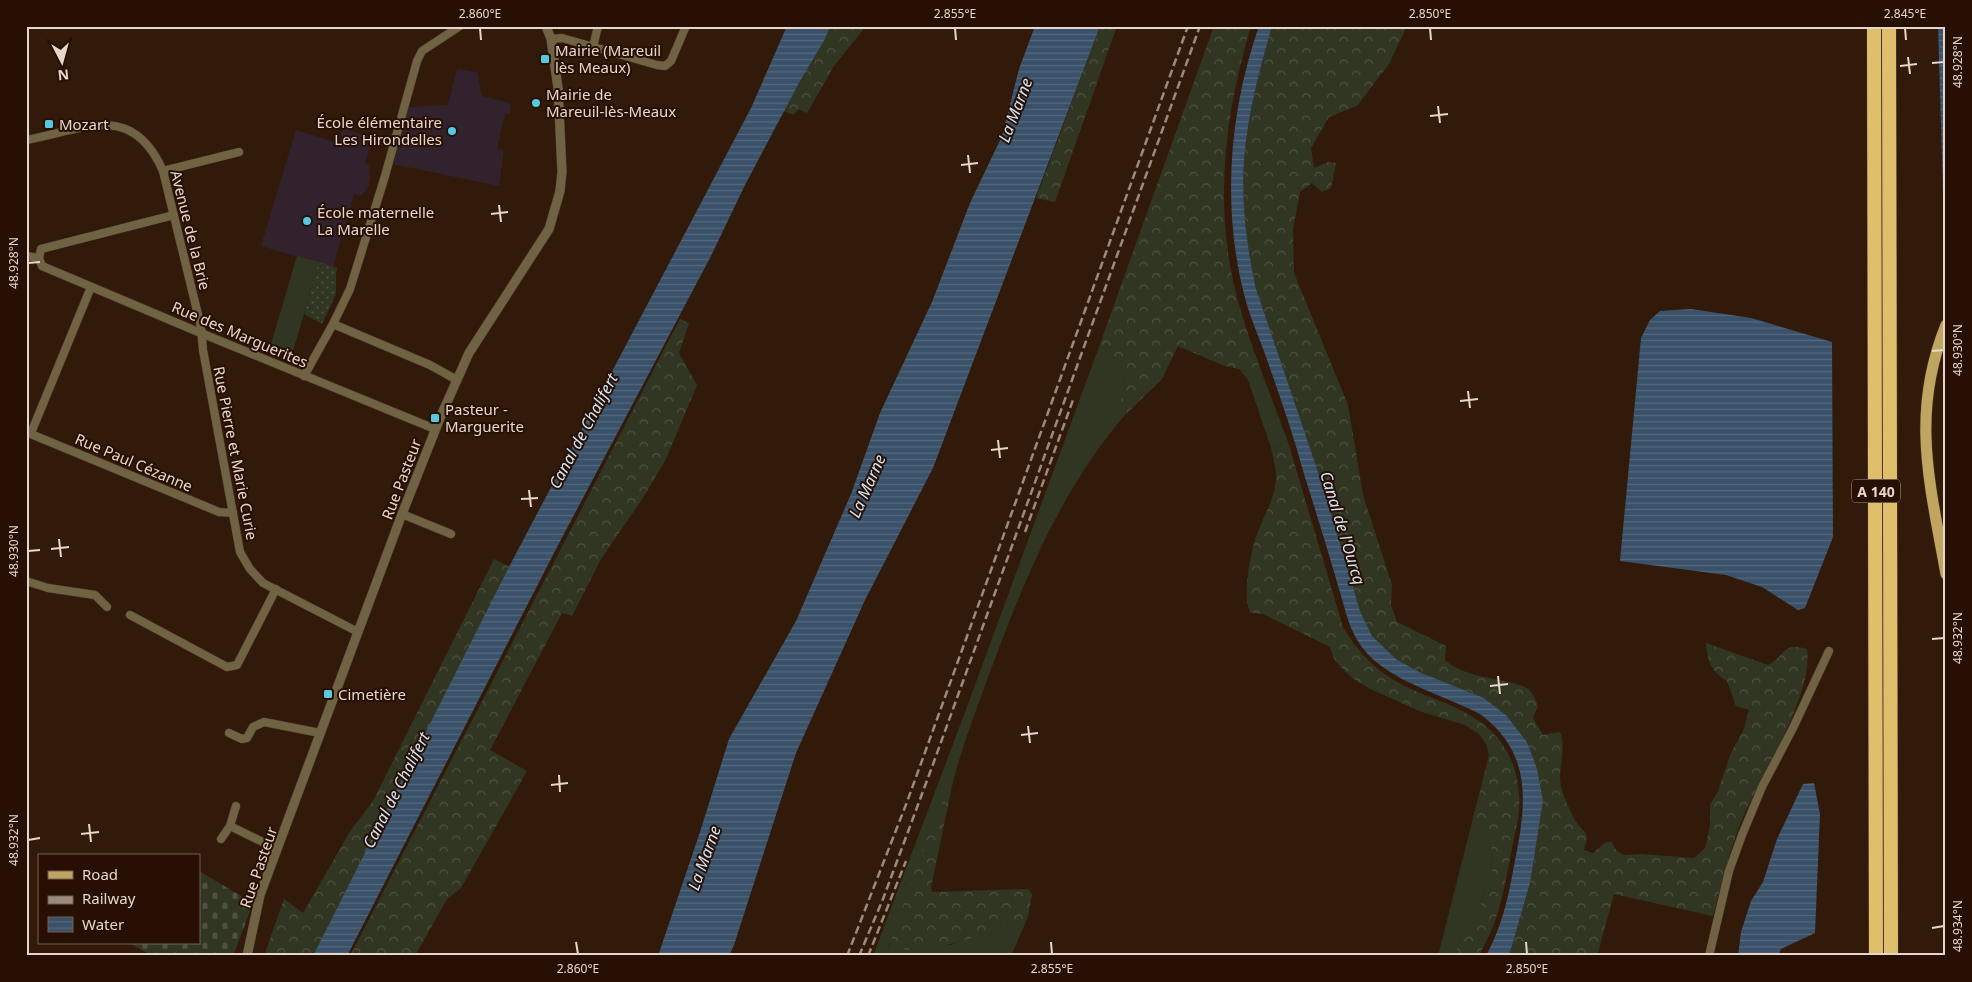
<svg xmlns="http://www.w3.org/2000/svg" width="1972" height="982" viewBox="0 0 1972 982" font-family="'Noto Sans',sans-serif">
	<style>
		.education { fill: #32222d }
		.grass { fill: #313623 }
		.forest { fill: url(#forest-crowns) }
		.cemetery { fill: url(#cemetery-stones) }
		.park { fill: url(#park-dots) }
		.water { fill: url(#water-rules) }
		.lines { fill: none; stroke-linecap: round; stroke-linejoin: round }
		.minor-casing { stroke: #4f382a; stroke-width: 9 }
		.tertiary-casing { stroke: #4f382a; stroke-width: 10 }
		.primary-casing { stroke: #4f382a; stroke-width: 12 }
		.motorway-casing { stroke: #4f382a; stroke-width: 15 }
		.minor { stroke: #6f6343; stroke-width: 8 }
		.tertiary { stroke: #6f6343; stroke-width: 9 }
		.primary { stroke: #bfa560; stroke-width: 11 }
		.motorway { stroke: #dfbf6b; stroke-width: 14 }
		.rail { stroke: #9d8a7e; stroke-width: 2.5; stroke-dasharray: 8 4; stroke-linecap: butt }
		.ticks { fill: none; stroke: #e7d6cc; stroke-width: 2 }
		.poi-dot { fill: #56c9e1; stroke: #271003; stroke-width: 2 }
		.labels { text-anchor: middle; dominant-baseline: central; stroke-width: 4; stroke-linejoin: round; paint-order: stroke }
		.shield { fill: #271003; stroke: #ad9b90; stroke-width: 1 }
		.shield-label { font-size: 14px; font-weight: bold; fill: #e7d6cc }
		.poi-label { font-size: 15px; fill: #e7d6cc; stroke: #271003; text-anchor: start }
		.street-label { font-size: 15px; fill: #e7d6cc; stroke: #271003 }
		.water-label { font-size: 16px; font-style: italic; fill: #d2e3f6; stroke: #271003 }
		.neatline { fill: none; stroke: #e7d6cc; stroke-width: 2 }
		.ticks-label { font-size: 12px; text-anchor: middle; fill: #e7d6cc }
	</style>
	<defs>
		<pattern id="forest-crowns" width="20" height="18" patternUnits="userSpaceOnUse" patternTransform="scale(1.25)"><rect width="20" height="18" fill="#313623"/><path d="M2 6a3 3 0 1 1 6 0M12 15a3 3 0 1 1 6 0" fill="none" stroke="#4f5242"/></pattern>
		<pattern id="cemetery-stones" width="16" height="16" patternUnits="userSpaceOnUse" patternTransform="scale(1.25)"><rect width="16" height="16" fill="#313623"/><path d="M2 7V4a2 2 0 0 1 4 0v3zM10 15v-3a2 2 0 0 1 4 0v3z" fill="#4f5242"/></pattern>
		<pattern id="park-dots" width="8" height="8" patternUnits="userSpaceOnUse" patternTransform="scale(1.25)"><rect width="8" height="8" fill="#313623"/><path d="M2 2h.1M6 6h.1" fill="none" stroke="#4f5242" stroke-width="1.8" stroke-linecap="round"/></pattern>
		<pattern id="water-rules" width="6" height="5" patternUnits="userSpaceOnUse" patternTransform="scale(1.25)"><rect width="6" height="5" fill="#395169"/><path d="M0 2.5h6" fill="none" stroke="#56697d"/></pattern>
	</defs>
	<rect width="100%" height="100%" fill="#321a0b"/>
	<g class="education">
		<path d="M457 69 477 72 482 96 510 103V114H505L497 149 504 150 499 186 393 164 409 107 448 105Z"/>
		<path d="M343 128 373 138 365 163 369 166 370 178 368 187 361 196 354 194 333 267 261 246 296 130 338 143Z"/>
	</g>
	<g class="grass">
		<path d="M297 256 319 262 293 351 271 344Z"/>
		<path d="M1100 344 1122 368 1125 385 1119 413 1125 415C1059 491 1020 590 986 683 973 719 959 754 951 791L946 793 888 947 950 945 1028 917 1011 956H873L964 715Z"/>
		<path d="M1259 365 1288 442 1271 448 1248 380 1240 370 1246 371Z"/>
		<path d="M1473 818 1488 838 1491 849 1492 872 1484 892 1478 917 1463 935 1454 956H1438Z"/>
	</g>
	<g class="forest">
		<path d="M826 26H866L834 66 807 113 799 109 793 115 779 109Z"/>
		<path d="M1100 26H1117L1055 202 1036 198Z"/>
		<path d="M1214 26H1251C1226 110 1214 199 1234 285 1240 312 1250 339 1259 365L1246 371 1222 365 1178 346 1162 379 1125 415 1118 413 1125 385 1122 368 1100 344Z"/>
		<path d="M1272 26H1407L1389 64 1357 106 1329 117 1311 148 1314 168 1328 162 1336 163 1331 188 1322 192 1312 183 1300 192 1293 229 1294 273 1348 405 1363 495 1392 585 1391 605 1397 622 1446 646 1445 660C1468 682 1519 677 1531 692 1534 695 1536 702 1538 706L1533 718 1543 735 1560 732C1567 750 1557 769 1561 787 1563 795 1572 816 1577 823 1586 836 1590 831 1584 850L1593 853 1606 842H1612L1616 850 1624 855 1641 854 1694 858 1705 848 1710 826V805L1718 791 1730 755 1744 729 1749 710 1736 706 1727 681C1712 673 1707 660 1706 643L1768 665C1787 655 1781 642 1807 649 1814 693 1762 774 1743 817 1730 849 1722 882 1713 916L1614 894 1597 956H1507L1511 949 1530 883 1543 801 1527 742 1506 715 1484 698 1419 672 1396 659 1372 636 1360 611 1256 289C1245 239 1239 185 1247 134 1252 97 1262 62 1272 26Z"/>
		<path d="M680 319 689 323 679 353 697 385 666 459 643 498 601 559 572 616 562 613 490 750 527 771 461 888 447 899 415 956H350Z"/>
		<path d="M1288 442 1343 627C1355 647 1369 664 1389 677 1408 690 1433 697 1454 707 1493 724 1517 752 1519 796 1521 813 1515 832 1512 848 1505 885 1499 924 1478 956H1454L1463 935 1478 917 1484 892 1492 872 1491 849 1488 839 1473 818 1489 755 1486 744 1479 734 1465 725 1422 712 1368 688 1351 677 1335 661 1330 647 1263 614 1251 613C1241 600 1251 549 1257 534 1263 518 1272 503 1275 487 1278 474 1274 461 1271 448Z"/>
		<path d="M494 559 512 568 317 956H264L284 899 303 913 351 830 373 801Z"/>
		<path d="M951 791 931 888 932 892 1028 889 1032 894 1028 917C983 934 937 956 888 948L920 856 946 793Z"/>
	</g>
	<path class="cemetery" d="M199 871 253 903 235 951 230 956H153L129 943H199Z"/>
	<path class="park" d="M319 262 337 268 336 274V294L322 324 304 314Z"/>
	<g class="water">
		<path d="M787 26H830L825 39 800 81 745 185 711 256 556 549 347 956H313L510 565 751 108Z"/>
		<path d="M1035 26H1100L933 468 865 600 796 753 734 945 729 956H658L700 832 729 739 796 621 851 494 880 413 932 302 970 203 1002 136 1019 69Z"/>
		<path d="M1259 26H1272C1262 62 1252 97 1247 134 1239 185 1245 239 1256 289L1323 487 1360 611 1372 636 1396 659 1419 672 1484 698 1506 715 1527 742 1537 769 1543 801 1530 883 1511 949 1507 956H1486C1502 926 1508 899 1514 866 1525 810 1535 758 1484 717 1476 711 1465 707 1456 703 1423 688 1380 675 1359 643 1348 626 1345 608 1339 589 1328 551 1316 512 1304 474 1293 433 1279 394 1265 354 1259 338 1252 321 1247 305 1221 214 1228 115 1259 26Z"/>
		<path d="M1938 26H1946V193L1943 192Z"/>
		<path d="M1691 309 1751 318 1832 342 1833 537 1805 608 1798 610 1762 587 1726 575 1620 561 1641 338 1650 320 1660 311Z"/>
		<path d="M1814 783 1820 814 1815 933 1781 949 1778 956H1738L1741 932 1751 901 1763 882 1777 839 1803 784Z"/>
	</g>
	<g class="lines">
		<defs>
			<g id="minor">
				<path d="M551 39 562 38 657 65 665 66 671 61 686 26"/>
				<path d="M593 47 598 26"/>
				<path d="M26 140C83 130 132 100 163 171L201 327 203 350 240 552 250 569 263 583 358 632"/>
				<path d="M163 171 239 152"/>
				<path d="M26 256 39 258"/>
				<path d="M39 258 42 266 196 331 435 429"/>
				<path d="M39 258 41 249 174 215"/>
				<path d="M333 324 430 365 457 380"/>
				<path d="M304 376 333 324 350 289 385 176 417 61 422 51 460 26"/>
				<path d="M26 432 219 512 233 513"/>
				<path d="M31 433 91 287"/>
				<path d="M402 514 451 534"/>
				<path d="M26 581 48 588 95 595 107 607"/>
				<path d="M130 615 227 667 237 665 276 589"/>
				<path d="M229 733 242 739 247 738 253 727 264 722 320 733"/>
				<path d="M236 806 230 826 277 849"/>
				<path d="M221 839 230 826"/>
				<path d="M1709 956 1729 871 1742 835 1762 787 1793 728 1829 651"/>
			</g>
			<path id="tertiary" d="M247 956 260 895 402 514 440 418 469 353 549 229 560 191 562 172 558 88 551 39 546 26"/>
			<path id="primary" d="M1946 325C1910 414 1930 484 1946 574"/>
			<g id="motorway">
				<path d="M1874 26 1876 956"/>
				<path d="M1889 26 1891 956"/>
			</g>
		</defs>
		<use href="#minor" class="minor-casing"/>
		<use href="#tertiary" class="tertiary-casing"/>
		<use href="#primary" class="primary-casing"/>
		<use href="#motorway" class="motorway-casing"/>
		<use href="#minor" class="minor"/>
		<use href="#tertiary" class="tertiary"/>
		<use href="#primary" class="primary"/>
		<use href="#motorway" class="motorway"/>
		<g class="rail">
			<path d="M1025 532 1073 400"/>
			<path d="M847 956 907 802 1188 26"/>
			<path d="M859 956 883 899 932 767 1200 26"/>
			<path d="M868 956 906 861"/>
		</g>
	</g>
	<path class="ticks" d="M480 28 481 40M955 28 956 40M1430 28 1431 40M1905 28 1906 40M1908 57 1910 74M1932 63 1944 62M1900 66 1917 64M1438 106 1440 123M1430 116 1448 114M968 155 970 173M961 165 978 163M499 205 501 222M491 214 508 212M28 263 40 262M1932 351 1944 350M1468 391 1470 408M1460 401 1478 399M998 440 1000 458M991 450 1008 448M529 490 531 507M521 499 538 498M59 539 61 557M51 549 69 547M28 551 40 550M1932 639 1944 638M1498 676 1500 694M1490 686 1508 684M1028 726 1030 743M1021 735 1038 733M559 775 560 792M551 785 568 783M89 824 91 842M81 834 99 832M28 840 40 838M1932 928 1944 926M576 942 578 954M1051 942 1052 954M1526 942 1527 954"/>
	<g class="poi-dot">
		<rect x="540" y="54" width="10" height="10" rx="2.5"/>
		<circle cx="536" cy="103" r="5"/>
		<rect x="44" y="119" width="10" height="10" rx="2.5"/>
		<circle cx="452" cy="131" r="5"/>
		<circle cx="307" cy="221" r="5"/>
		<rect x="430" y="413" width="10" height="10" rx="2.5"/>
		<rect x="323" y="689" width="10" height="10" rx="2.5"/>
	</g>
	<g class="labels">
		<rect class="shield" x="1852" y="479.5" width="48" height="23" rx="4"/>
		<g class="shield-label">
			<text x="1876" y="491">A 140</text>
		</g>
		<g class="poi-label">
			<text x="555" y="50">Mairie (Mareuil<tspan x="555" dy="17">lès Meaux)</tspan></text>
			<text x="546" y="94">Mairie de<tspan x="546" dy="17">Mareuil-lès-Meaux</tspan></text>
			<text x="442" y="122" text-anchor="end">École élémentaire<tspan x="442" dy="17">Les Hirondelles</tspan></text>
			<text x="59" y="124">Mozart</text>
			<text x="317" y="212">École maternelle<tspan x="317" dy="17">La Marelle</tspan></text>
			<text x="445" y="409">Pasteur -<tspan x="445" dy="17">Marguerite</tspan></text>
			<text x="338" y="694">Cimetière</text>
		</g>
		<g class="street-label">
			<text transform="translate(191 230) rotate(76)">Avenue de la Brie</text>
			<text transform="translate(240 334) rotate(23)">Rue des Marguerites</text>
			<text transform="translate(236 453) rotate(79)">Rue Pierre et Marie Curie</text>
			<text transform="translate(134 462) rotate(23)">Rue Paul Cézanne</text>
			<text transform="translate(401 479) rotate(-69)">Rue Pasteur</text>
			<text transform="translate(258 867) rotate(-71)">Rue Pasteur</text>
		</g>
		<g class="water-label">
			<text transform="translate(1015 110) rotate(-69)">La Marne</text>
			<text transform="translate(583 431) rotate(-62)">Canal de Chalifert</text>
			<text transform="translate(867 486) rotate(-66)">La Marne</text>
			<text transform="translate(1343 528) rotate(73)">Canal de l'Ourcq</text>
			<text transform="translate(396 790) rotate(-63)">Canal de Chalifert</text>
			<text transform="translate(704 858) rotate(-70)">La Marne</text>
		</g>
	</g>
	<rect width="1972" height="982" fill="none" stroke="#271003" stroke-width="55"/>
	<rect x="38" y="854" width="162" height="90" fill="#271003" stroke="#745f53"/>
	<rect x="48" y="871" width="25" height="8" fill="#bfa560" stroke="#745f53"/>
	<text x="82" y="880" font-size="15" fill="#e7d6cc">Road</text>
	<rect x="48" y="896" width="25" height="8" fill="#9d8a7e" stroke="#745f53"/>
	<text x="82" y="904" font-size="15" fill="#e7d6cc">Railway</text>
	<rect x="48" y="917" width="25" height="15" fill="url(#water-rules)" stroke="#745f53"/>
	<text x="82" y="930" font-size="15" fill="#e7d6cc">Water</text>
	<g transform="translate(62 62) rotate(174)" stroke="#271003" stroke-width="4" paint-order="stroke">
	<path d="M0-4L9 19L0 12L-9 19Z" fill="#e7d6cc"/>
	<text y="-8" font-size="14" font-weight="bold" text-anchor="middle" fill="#e7d6cc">N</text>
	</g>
	<rect x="28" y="28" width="1916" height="926" class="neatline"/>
	<g class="ticks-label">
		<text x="480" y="18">2.860°E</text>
		<text x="955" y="18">2.855°E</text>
		<text x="1430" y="18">2.850°E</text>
		<text x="1905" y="18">2.845°E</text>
		<text transform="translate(1958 62) rotate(-90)" y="4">48.928°N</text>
		<text transform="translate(14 263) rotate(-90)" y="4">48.928°N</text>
		<text transform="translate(1958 350) rotate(-90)" y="4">48.930°N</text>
		<text transform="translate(14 551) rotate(-90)" y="4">48.930°N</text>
		<text transform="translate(1958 638) rotate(-90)" y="4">48.932°N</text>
		<text transform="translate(14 840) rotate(-90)" y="4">48.932°N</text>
		<text transform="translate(1958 926) rotate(-90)" y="4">48.934°N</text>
		<text x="578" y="973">2.860°E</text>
		<text x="1052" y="973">2.855°E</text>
		<text x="1527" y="973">2.850°E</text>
	</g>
</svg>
